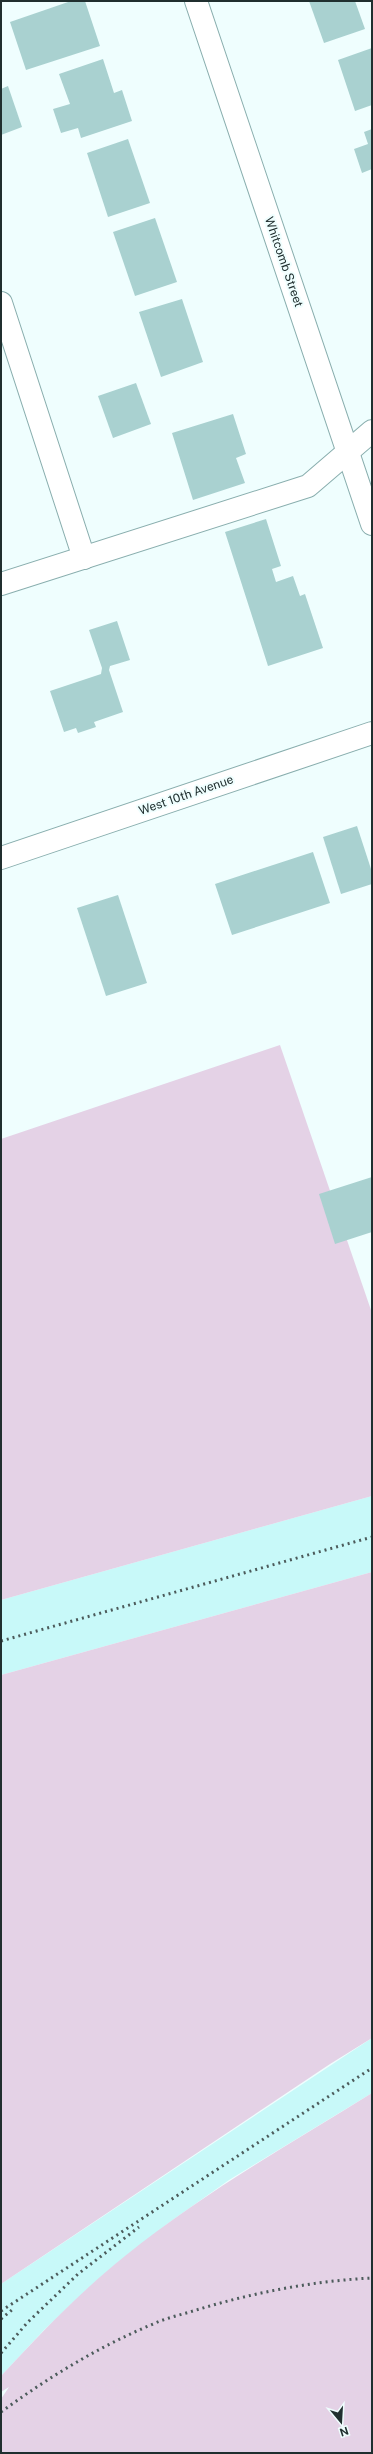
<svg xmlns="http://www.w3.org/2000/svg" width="373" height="2454" viewBox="0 0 373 2454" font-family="'Public Sans',sans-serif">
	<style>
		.built { fill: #c8f9f9 }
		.green { fill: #e4d2e6 }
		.building { fill: #a9d1d0 }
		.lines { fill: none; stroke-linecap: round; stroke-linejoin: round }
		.service-casing { stroke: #89aeae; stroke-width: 24 }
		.minor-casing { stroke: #89aeae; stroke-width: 24 }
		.service { stroke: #fff; stroke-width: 22 }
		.minor { stroke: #fff; stroke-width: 22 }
		.rail { stroke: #4c5b5b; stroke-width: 3; stroke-dasharray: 2 4; stroke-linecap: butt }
		.labels { text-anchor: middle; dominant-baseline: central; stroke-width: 4; stroke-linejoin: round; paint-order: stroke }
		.street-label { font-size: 12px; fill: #202f2f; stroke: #effefe }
	</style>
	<rect width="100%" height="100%" fill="#effefe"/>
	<g class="built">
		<path d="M372 1496V1572L1 1675V1600Z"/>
		<path d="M372 2038V2093L229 2180 167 2224 85 2291 44 2330 1 2376V2284Z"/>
	</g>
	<g class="green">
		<path d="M280 1045 372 1313V1496L1 1600V1139Z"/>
		<path d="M372 1572V2038L330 2064 1 2284V1675Z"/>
		<path d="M372 2093V2453H1V2399L9 2387 1 2392V2376C40 2334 80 2292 125 2256 202 2194 288 2145 372 2093Z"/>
	</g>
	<g class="building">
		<path d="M71 1H85L100 46 26 70 10 22Z"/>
		<path d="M309 1H355L365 29 324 43Z"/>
		<path d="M372 48V105L355 111 338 60Z"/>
		<path d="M103 59 114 93 122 90 132 121 81 138 78 128 61 133 53 109 70 104 59 74Z"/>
		<path d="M8 86 22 127 1 135V89Z"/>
		<path d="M372 129V169L362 173 354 149 368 144 364 132Z"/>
		<path d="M128 139 150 203 108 217 87 153Z"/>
		<path d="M155 218 177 282 135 296 113 232Z"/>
		<path d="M182 299 203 362 161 377 139 312Z"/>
		<path d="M136 383 151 424 113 438 98 396Z"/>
		<path d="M233 414 246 454 236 458 245 483 193 500 172 433Z"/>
		<path d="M266 519 281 566 272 569 276 582 293 576 300 596 305 594 323 648 268 666 225 532Z"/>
		<path d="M117 621 130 660 110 666 109 670 123 712 94 722 96 727 78 733 76 728 64 732 50 691 101 674 102 668 89 630Z"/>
		<path d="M357 826 372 872V884L341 894 323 837Z"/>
		<path d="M313 852 330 903 232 935 215 884Z"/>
		<path d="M118 895 147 983 106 996 77 908Z"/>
		<path d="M372 1177V1232L335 1244 319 1194Z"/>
	</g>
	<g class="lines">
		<defs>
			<g id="service">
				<path d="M1 303 84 558"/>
				<path d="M1 584 308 486 372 431"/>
			</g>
			<g id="minor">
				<path d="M196 1 372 524"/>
				<path d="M1 858 372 733"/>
			</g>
		</defs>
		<use href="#service" class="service-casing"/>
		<use href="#minor" class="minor-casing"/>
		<use href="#service" class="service"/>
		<use href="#minor" class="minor"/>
		<g class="rail">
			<path d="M1 1641 372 1537"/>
			<path d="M1 2311 372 2068"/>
			<path d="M1 2319 13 2309"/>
			<path d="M1 2353 28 2322 78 2274 139 2227"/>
			<path d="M1 2412C49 2377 98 2347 153 2324 166 2318 180 2315 193 2311 251 2293 312 2281 372 2278"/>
		</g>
	</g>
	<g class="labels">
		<g class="street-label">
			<text transform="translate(284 262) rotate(71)">Whitcomb Street</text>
			<text transform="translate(186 795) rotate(-19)">West 10th Avenue</text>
		</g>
	</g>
	<rect width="373" height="2454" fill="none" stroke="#202f2f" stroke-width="4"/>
	<g transform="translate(341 2422) rotate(162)" stroke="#effefe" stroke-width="3" paint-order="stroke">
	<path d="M0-3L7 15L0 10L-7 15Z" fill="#202f2f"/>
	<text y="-6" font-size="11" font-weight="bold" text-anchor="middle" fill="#202f2f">N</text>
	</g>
</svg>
